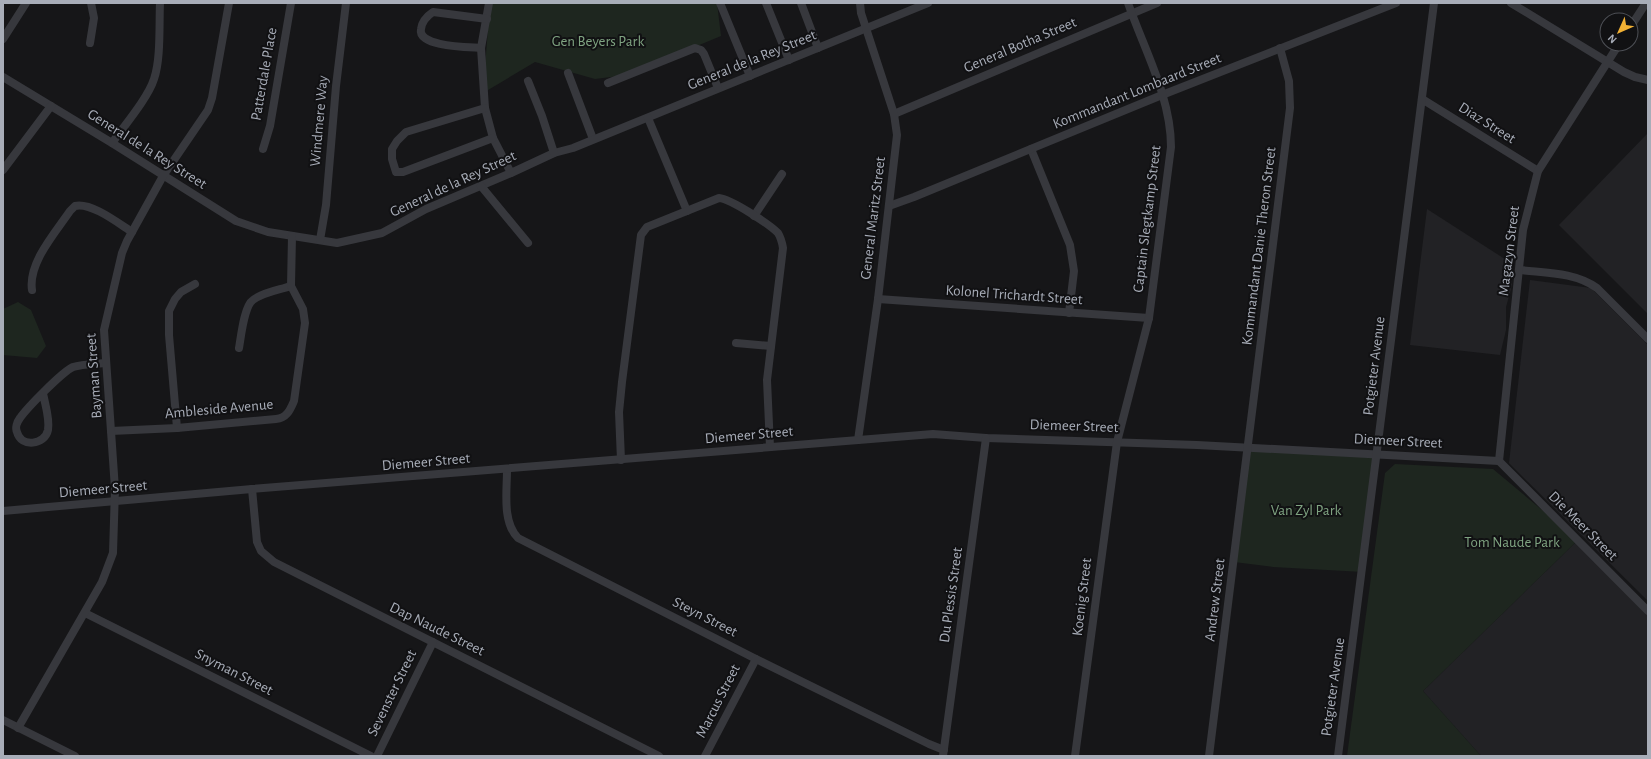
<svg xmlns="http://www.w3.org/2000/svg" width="1651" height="759" viewBox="0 0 1651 759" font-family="'Alegreya Sans',sans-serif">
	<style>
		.built { fill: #222225 }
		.green { fill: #1e261f }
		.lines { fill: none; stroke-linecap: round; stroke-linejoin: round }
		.minor { stroke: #37383d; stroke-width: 8 }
		.labels { text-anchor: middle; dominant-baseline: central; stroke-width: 4; stroke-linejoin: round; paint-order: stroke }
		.park-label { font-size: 15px; fill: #7fa381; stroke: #111113 }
		.street-label { font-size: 15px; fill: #a8adb8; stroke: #111113 }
	</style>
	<rect width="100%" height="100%" fill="#161618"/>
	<g class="built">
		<path d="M1648 133V314L1559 225Z"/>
		<path d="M1427 209 1511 263 1512 285 1506 307V330L1500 355 1410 345Z"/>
		<path d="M1530 280 1591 288 1648 345V601L1509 463Z"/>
		<path d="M1578 540 1648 614V756H1481L1423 691Z"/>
	</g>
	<g class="green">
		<path d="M490 3H717L721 36 627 75 595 79 535 62 483 93Z"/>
		<path d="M18 302 31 310 46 346 37 358 3 355V309Z"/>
		<path d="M1248 447 1378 454 1363 572 1273 567 1234 562Z"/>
		<path d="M1395 464 1493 469 1578 540 1423 691 1481 756H1347L1385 473Z"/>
	</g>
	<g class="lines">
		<g class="minor">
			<path d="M489 3 481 48 485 108 493 138 511 173"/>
			<path d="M720 3 750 76"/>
			<path d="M766 3 789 60"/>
			<path d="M801 3 818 48"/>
			<path d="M1511 3 1624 72 1635 77 1648 80"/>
			<path d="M1631 26 1646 3"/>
			<path d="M3 39 26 3"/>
			<path d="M90 43 94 18 91 3"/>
			<path d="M481 48C470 47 417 47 421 29 422 21 427 16 433 12L487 19"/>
			<path d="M568 73 593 139"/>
			<path d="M3 77 112 143 236 221 268 232 337 243 382 233 426 209 511 173 554 153 573 148 928 3"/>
			<path d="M528 81 542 116 554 153"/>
			<path d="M608 83 695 48 701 50 704 54 718 88"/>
			<path d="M1422 99 1538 171"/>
			<path d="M485 108 406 132 397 141 392 149V159L396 172H403L493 138"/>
			<path d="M894 114 1157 3"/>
			<path d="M648 118 687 211"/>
			<path d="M112 143C124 126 148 98 154 79 161 59 159 25 160 3"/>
			<path d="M263 149 270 126 291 3"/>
			<path d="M1031 149 1070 245 1074 271 1069 313"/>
			<path d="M3 170 51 106"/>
			<path d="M481 186 528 243"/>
			<path d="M889 206 914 197 1162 95 1396 3"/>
			<path d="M754 216 782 174"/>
			<path d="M320 240 326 205 336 86 346 3"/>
			<path d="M1520 270C1545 273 1575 272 1597 288L1648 339"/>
			<path d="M32 290C28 263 55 233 70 211L75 206C91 202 118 223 132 232"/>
			<path d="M878 299 1149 318"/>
			<path d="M736 343 771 346"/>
			<path d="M239 348C241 337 244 306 253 300 263 292 279 290 291 286"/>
			<path d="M43 393C45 405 50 418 48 430 45 445 21 448 17 432 15 428 17 422 20 418 27 408 62 372 73 367 82 364 96 364 106 363"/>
			<path d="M177 428 169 335V311L175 299 181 292 195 284"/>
			<path d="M111 431 177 428 276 419C287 418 290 410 294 401L305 323 303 309 291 286 292 236"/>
			<path d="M858 440 878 299 897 135 894 114 861 13 860 3"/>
			<path d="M621 460 619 412 622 382 641 235 647 227 719 198C731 199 769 224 778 233 781 238 782 242 783 248L767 380 770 447"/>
			<path d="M1499 461 1523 230 1538 171 1619 44"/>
			<path d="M1499 461 1648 611"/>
			<path d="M507 470C507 491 502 522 518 538L756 659 929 744 944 750"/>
			<path d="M252 489 257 542 261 551 274 562 659 756"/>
			<path d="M3 511 252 489 933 434 986 438 1197 445 1499 461"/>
			<path d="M85 613 371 756"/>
			<path d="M3 720 75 756"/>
			<path d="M18 728 102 582 113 553 115 489 104 330 122 253 127 241 163 176 208 110 212 98 229 3"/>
			<path d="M377 756 433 642"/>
			<path d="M705 756 756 659"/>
			<path d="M943 756 986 438"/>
			<path d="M1075 756 1117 442 1149 318 1171 147C1171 97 1144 49 1128 3"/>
			<path d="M1209 756 1290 108 1289 81 1280 48"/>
			<path d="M1338 756 1434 3"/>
		</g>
	</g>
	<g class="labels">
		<g class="park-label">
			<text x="598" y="41">Gen Beyers Park</text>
			<text x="1306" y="510">Van Zyl Park</text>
			<text x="1512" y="542">Tom Naude Park</text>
		</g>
		<g class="street-label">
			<text transform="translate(1020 45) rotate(-23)">General Botha Street</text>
			<text transform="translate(752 60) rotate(-22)">General de la Rey Street</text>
			<text transform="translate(264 74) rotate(-80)">Patterdale Place</text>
			<text transform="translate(1137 91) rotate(-22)">Kommandant Lombaard Street</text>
			<text transform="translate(319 121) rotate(-85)">Windmere Way</text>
			<text transform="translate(1487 123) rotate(32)">Diaz Street</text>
			<text transform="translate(147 149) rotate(32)">General de la Rey Street</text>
			<text transform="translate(453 184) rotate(-25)">General de la Rey Street</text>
			<text transform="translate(873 218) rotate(-83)">General Maritz Street</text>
			<text transform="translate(1147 219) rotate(-83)">Captain Slegtkamp Street</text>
			<text transform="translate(1259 246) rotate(-83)">Kommandant Danie Theron Street</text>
			<text transform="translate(1509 251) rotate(-83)">Magazyn Street</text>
			<text transform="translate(1014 295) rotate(4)">Kolonel Trichardt Street</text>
			<text transform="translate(1374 366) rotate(-83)">Potgieter Avenue</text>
			<text transform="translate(94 376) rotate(-94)">Bayman Street</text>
			<text transform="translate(219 409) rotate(-5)">Ambleside Avenue</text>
			<text transform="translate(1074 426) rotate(2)">Diemeer Street</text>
			<text transform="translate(749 435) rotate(-5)">Diemeer Street</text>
			<text transform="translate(1398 441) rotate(3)">Diemeer Street</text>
			<text transform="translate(426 462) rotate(-5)">Diemeer Street</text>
			<text transform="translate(103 489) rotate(-5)">Diemeer Street</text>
			<text transform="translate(1583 526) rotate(45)">Die Meer Street</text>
			<text transform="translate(951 595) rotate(-82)">Du Plessis Street</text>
			<text transform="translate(1082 597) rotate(-83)">Koenig Street</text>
			<text transform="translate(1215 600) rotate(-83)">Andrew Street</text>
			<text transform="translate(705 617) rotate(27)">Steyn Street</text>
			<text transform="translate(437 629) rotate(26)">Dap Naude Street</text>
			<text transform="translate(234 672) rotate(27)">Snyman Street</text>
			<text transform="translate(1333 687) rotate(-82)">Potgieter Avenue</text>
			<text transform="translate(392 693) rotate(-64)">Sevenster Street</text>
			<text transform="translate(718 701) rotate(-63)">Marcus Street</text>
		</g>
	</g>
	<rect width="1651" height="759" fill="none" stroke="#a8adb8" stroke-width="8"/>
	<g transform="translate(1619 32) rotate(225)"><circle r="19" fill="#111113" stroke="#4d4f55"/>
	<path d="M0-3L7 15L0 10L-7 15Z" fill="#f2b134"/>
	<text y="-6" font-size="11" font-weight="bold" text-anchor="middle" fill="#a8adb8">N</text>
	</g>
</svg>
